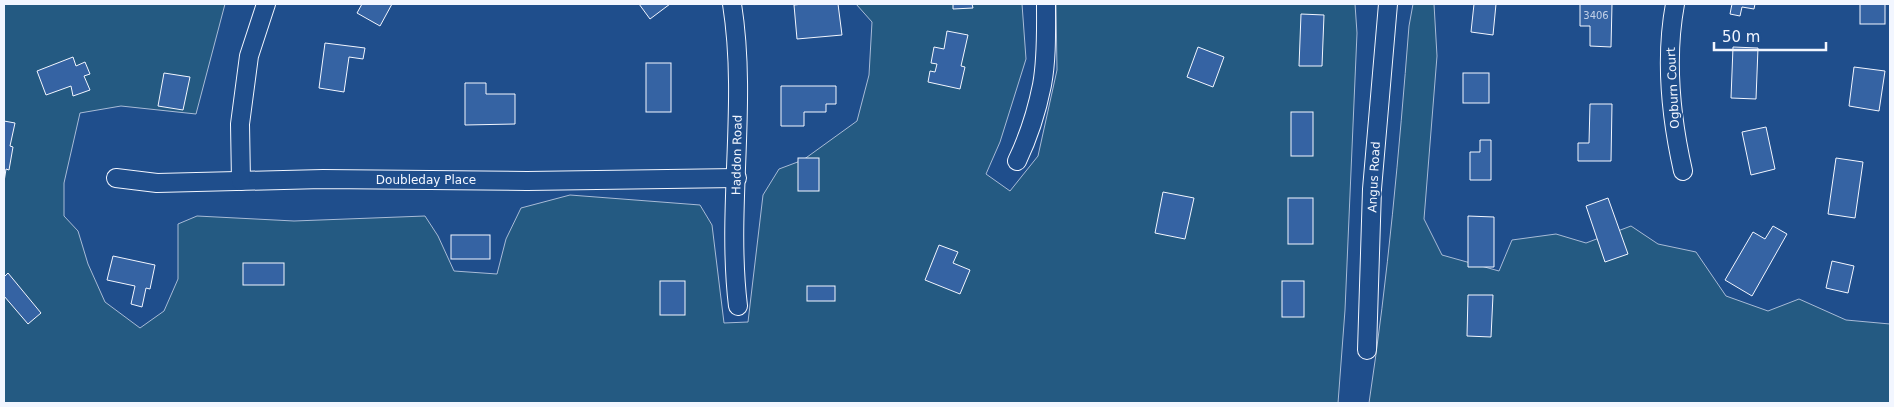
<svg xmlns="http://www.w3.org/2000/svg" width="1894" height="407" viewBox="0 0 1894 407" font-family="'DejaVu Sans',sans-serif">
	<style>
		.green { fill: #245a82; stroke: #a8bbd7 }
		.building { fill: #3563a3; stroke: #f2f6ff }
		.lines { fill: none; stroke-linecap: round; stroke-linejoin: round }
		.minor-casing { stroke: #f2f6ff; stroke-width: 20 }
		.minor { stroke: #1f4e8c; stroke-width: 18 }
		.labels { text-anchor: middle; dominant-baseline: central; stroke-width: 4; stroke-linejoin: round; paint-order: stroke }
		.number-label { font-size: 10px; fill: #c3d1e8 }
		.street-label { font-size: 12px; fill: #f2f6ff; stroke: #1f4e8c }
	</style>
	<rect width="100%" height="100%" fill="#1f4e8c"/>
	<g class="green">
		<path d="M4 4H225L196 114 121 106 80 113 64 183V216L78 231 88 264 105 302 140 328 164 311 178 279V224L197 216 294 221 425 216 438 236 454 271 497 274 506 239 521 208 570 195 700 205 712 225 724 323 748 322 763 195 779 169 803 160 857 121 869 75 872 22 856 4H1022L1026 59 1000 142 986 174 1010 191 1038 156 1057 70 1056 4H1355L1357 33 1345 310 1338 403H4Z"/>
		<path d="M1413 4H1434L1437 56 1424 219 1442 255 1499 271 1512 240 1556 234 1586 243 1631 226 1658 244 1696 252 1726 296 1768 311 1799 299 1846 320 1890 324V403H1369C1388 277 1399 153 1409 26Z"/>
	</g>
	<g class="building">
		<path d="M362 4H392L380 26 357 13Z"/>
		<path d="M639 4H670L650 19Z"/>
		<path d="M803 4H838L842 35 797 39 794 5Z"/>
		<path d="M953 4H972L973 8 953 9Z"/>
		<path d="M1474 4H1496L1493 35 1471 32Z"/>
		<path d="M1580 4H1612L1611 47 1590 46V26H1580Z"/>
		<path d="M1732 4H1755L1754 9 1742 7 1740 16 1730 14Z"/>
		<rect x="1860" y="4" width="25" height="20"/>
		<path d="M1301 14 1324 15 1322 66H1299Z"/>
		<path d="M947 31 968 35 961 66 965 67 960 89 928 82 930 71 935 72 937 64 931 63 934 47 944 49Z"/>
		<path d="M325 43 365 48 363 59 349 57 344 92 319 88Z"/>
		<path d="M1198 47 1224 57 1213 87 1187 77Z"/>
		<path d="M1733 47 1758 48 1756 99 1731 98Z"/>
		<path d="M73 57 76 66 85 62 90 74 84 76 90 90 73 96 71 86 46 95 37 71Z"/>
		<rect x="646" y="63" width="25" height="49"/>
		<path d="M1854 67 1885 71 1879 111 1849 106Z"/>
		<path d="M164 73 190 77 183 110 158 106Z"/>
		<rect x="1463" y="73" width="26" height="30"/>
		<path d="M465 83H486V94H515V124L465 125Z"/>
		<path d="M781 86H836V104H826V112H804V126H781Z"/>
		<path d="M1590 104H1612L1611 161H1578V143H1589Z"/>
		<rect x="1291" y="112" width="22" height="44"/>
		<path d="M4 121 15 123 10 146 13 147 9 170 6 169 4 182Z"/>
		<path d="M1766 127 1775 169 1751 175 1742 132Z"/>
		<path d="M1480 140H1491V180H1470V152H1480Z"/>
		<rect x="798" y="158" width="21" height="33"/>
		<path d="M1836 158 1863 162 1855 218 1828 214Z"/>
		<path d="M1163 192 1194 198 1185 239 1155 233Z"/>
		<rect x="1288" y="198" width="25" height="46"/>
		<path d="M1608 198 1628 254 1605 262 1586 206Z"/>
		<path d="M1468 216 1494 217V267H1468Z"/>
		<path d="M1773 226 1787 234 1752 296 1725 280 1753 232 1765 239Z"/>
		<rect x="451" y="235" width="39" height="24"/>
		<path d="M939 245 958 252 953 263 970 270 960 294 925 280Z"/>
		<path d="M113 256 155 265 150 289 146 288 142 307 131 304 135 286 107 280Z"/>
		<path d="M1832 261 1854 266 1848 293 1826 288Z"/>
		<rect x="243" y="263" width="41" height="22"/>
		<path d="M8 273 41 313 28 324 4 296V277Z"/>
		<rect x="660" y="281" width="25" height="34"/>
		<rect x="1282" y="281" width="22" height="36"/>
		<rect x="807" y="286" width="28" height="15"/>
		<path d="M1468 295H1493L1491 337 1467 336Z"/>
	</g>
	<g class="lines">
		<defs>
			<g id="minor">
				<path d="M732 4C748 104 726 207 738 306"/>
				<path d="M1675 4C1665 58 1671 118 1683 171"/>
				<path d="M1017 161C1028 138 1037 110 1042 85 1047 58 1046 30 1046 4"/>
				<path d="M116 178 157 183 323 179 527 181 737 178"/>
				<path d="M241 181 240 124 249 56 266 4"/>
				<path d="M1367 350 1372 189 1388 4"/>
			</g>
		</defs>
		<use href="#minor" class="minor-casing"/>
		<use href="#minor" class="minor"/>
	</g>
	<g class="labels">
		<g class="number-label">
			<text x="1596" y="15">3406</text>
		</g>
		<g class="street-label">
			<text transform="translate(1673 88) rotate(-93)">Ogburn Court</text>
			<text transform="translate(737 155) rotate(-89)">Haddon Road</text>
			<text transform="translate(1374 177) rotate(-87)">Angus Road</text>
			<text x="426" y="180">Doubleday Place</text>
		</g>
	</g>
	<rect width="1894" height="407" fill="none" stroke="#f2f6ff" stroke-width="10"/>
	<path d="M1714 42v8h112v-8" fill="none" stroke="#f2f6ff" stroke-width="2.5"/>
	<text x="1722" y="42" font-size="15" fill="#f2f6ff" stroke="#1f4e8c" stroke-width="4" paint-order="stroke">50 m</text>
</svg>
